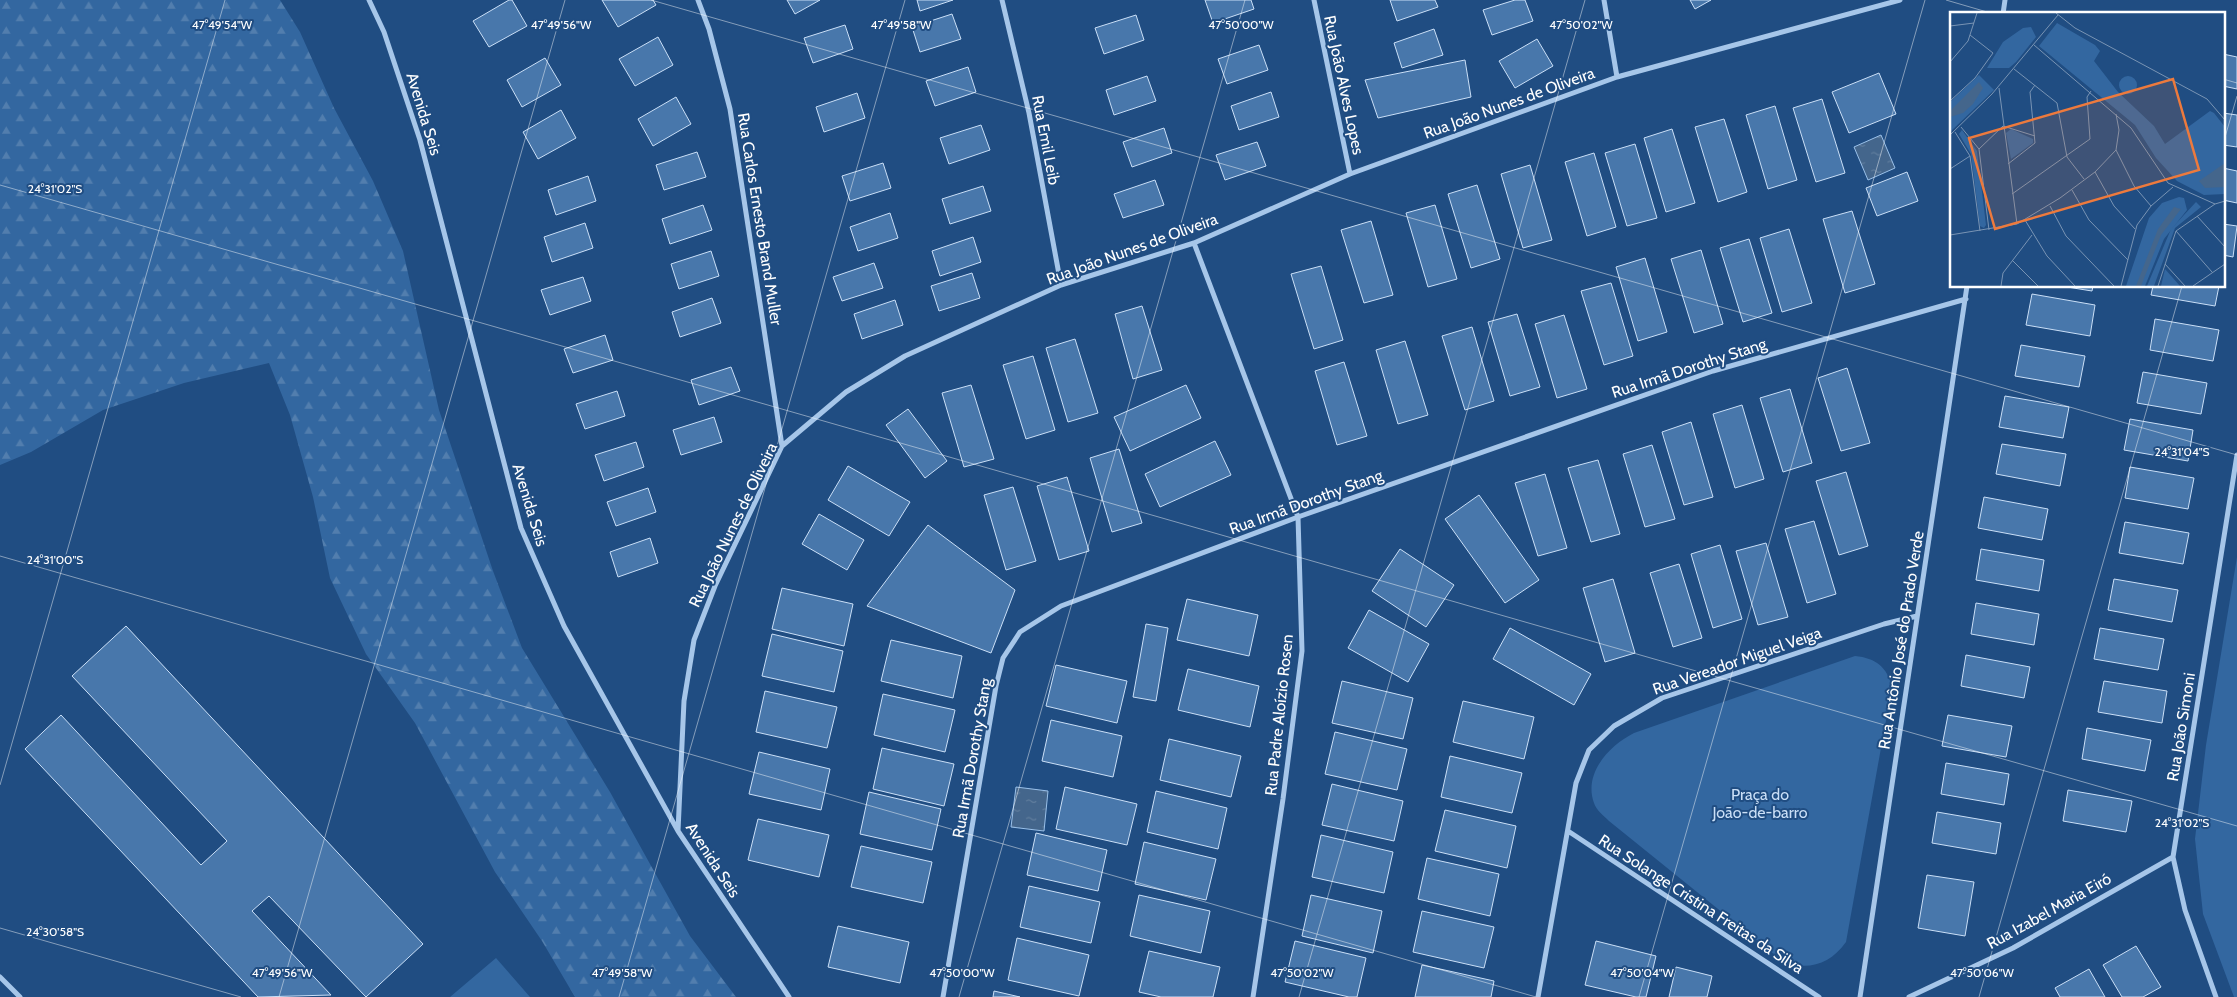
<svg xmlns="http://www.w3.org/2000/svg" width="2237" height="997" font-family="Cabin,sans-serif">
	<style>
		.green { fill: #3367a0 }
		.forest { fill: url(#forest-firs) }
		.water { fill: url(#water-ripples); stroke: #9ac1ea }
		.building { fill: #4877ab; stroke: #cadff7 }
		.lines { fill: none; stroke-linecap: round; stroke-linejoin: round }
		.street { stroke: #a6c6e9; stroke-width: 5 }
		.ticks { fill: none; stroke: #fff; stroke-width: 1; stroke-opacity: 0.45 }
		.labels { text-anchor: middle; dominant-baseline: central; stroke-width: 4; stroke-linejoin: round; paint-order: stroke }
		.street-label { font-size: 16px; fill: #fff; stroke: #204d82 }
		.park-label { font-size: 16px; fill: #cadff7; stroke: #204d82 }
		.inset-road { fill: none; stroke: #7994b4; stroke-width: 1 }
		.view { fill: #ed7a3d; fill-opacity: 0.15; stroke: #ed7a3d; stroke-width: 2.5 }
		.inset-edge { fill: none; stroke: #fff; stroke-width: 2.5 }
		.ticks-label { font-size: 12px; text-anchor: middle; fill: #fff; stroke: #204d82; stroke-width: 4; stroke-linejoin: round; paint-order: stroke }
	</style>
	<defs>
		<pattern id="forest-firs" width="22" height="20" patternUnits="userSpaceOnUse" patternTransform="scale(1.25)"><rect width="22" height="20" fill="#3367a0"/><path d="M5 1l3.5 6h-7zM16 11l3.5 6h-7z" fill="#527eae"/></pattern>
		<pattern id="water-ripples" width="26" height="14" patternUnits="userSpaceOnUse" patternTransform="scale(1.25)"><rect width="26" height="14" fill="#44668c"/><path d="M2 4q2-2 4 0t4 0M15 11q2-2 4 0t4 0" fill="none" stroke="#607d9d"/></pattern>
	</defs>
	<rect width="100%" height="100%" fill="#204d82"/>
	<path class="green" d="M2237 557V997H2234L2203 914 2195 839 2206 745Z
		M1855 656C1876 658 1887 667 1892 687L1846 942C1830 964 1811 970 1785 963L1609 821C1604 816 1596 810 1594 803 1583 773 1610 745 1634 733Z
		M496 958 530 997H450Z"/>
	<path class="forest" d="M0 0H280L300 32 334 108 373 181 403 251 439 410 493 571 522 648 610 792 690 936 736 997H575L542 941 495 872 415 723 366 654 330 578 313 497 290 415 269 363 184 383 103 410 31 452 0 465Z"/>
	<path class="water" d="M1881 135 1895 168 1868 180 1854 147Z
		M1016 787 1048 791 1044 831 1011 827Z"/>
	<path class="building" d="M509 0H512L527 26 489 47 473 21Z
		M602 0H653L656 5 618 27Z
		M787 0H820L795 14Z
		M917 0H953L920 11Z
		M1205 0H1251L1254 9 1213 23Z
		M1390 0H1435L1438 7 1397 21Z
		M1515 0H1525L1533 21 1492 35 1483 10Z
		M1690 0H1711L1695 9Z
		M952 14 961 39 920 52 912 27Z
		M1136 15 1144 40 1104 54 1095 28Z
		M845 25 853 49 813 63 804 38Z
		M1434 29 1443 55 1402 68 1394 43Z
		M658 37 673 65 635 86 619 59Z
		M1537 39 1553 66 1515 88 1499 61Z
		M1259 45 1268 70 1227 84 1218 59Z
		M2223 54 2237 57V89L2223 86Z
		M545 58 561 85 522 107 507 80Z
		M1465 60 1471 97 1378 118 1365 80Z
		M968 67 976 92 935 106 926 81Z
		M1879 73 1896 114 1849 133 1832 92Z
		M1147 76 1156 101 1114 115 1106 90Z
		M1271 92 1279 117 1239 130 1231 106Z
		M857 93 865 118 824 132 816 107Z
		M676 97 691 124 653 146 638 119Z
		M1822 99 1845 173 1816 182 1793 108Z
		M1775 106 1797 180 1768 189 1746 115Z
		M561 110 576 138 538 159 523 132Z
		M2223 113 2237 115V147L2223 145Z
		M1724 119 1747 192 1718 202 1695 127Z
		M981 125 990 150 949 164 940 138Z
		M1164 128 1172 153 1132 167 1123 142Z
		M1672 129 1695 203 1666 212 1644 138Z
		M1257 142 1266 166 1225 180 1216 155Z
		M1635 144 1657 218 1627 226 1605 153Z
		M697 152 706 177 664 190 656 165Z
		M1594 153 1616 227 1587 236 1565 162Z
		M883 163 891 188 850 201 842 176Z
		M1530 165 1552 240 1523 248 1501 174Z
		M2223 168 2237 171V203L2223 200Z
		M1907 172 1918 201 1877 216 1866 188Z
		M588 176 596 201 556 215 548 190Z
		M1155 180 1164 205 1123 218 1114 194Z
		M1477 185 1500 259 1471 268 1448 194Z
		M983 186 991 211 950 224 942 199Z
		M703 205 712 230 670 244 662 219Z
		M1435 205 1457 279 1428 287 1406 213Z
		M1852 211 1875 284 1845 293 1823 219Z
		M890 213 898 238 858 251 850 227Z
		M1371 221 1393 295 1364 303 1341 230Z
		M585 223 593 248 552 262 544 237Z
		M2223 224 2237 226 2233 257 2223 255Z
		M1789 229 1812 303 1782 312 1760 238Z
		M973 237 981 262 940 276 932 251Z
		M1749 239 1772 313 1743 322 1720 248Z
		M1701 250 1723 324 1694 333 1671 259Z
		M711 251 719 276 679 289 671 264Z
		M1645 258 1667 332 1638 341 1616 267Z
		M874 263 883 288 842 301 833 277Z
		M1321 266 1343 340 1314 349 1291 274Z
		M972 273 980 298 939 311 931 286Z
		M583 277 591 301 550 315 541 290Z
		M1611 283 1633 356 1604 365 1581 291Z
		M2061 286H2093L2092 291Z
		M2153 286H2219L2215 306 2151 295Z
		M2032 294 2095 305 2090 336 2026 325Z
		M712 298 721 323 680 337 672 312Z
		M895 300 903 325 862 339 854 314Z
		M1142 306 1162 370 1133 379 1115 314Z
		M1517 314 1540 387 1510 396 1488 322Z
		M1564 315 1587 389 1557 398 1535 324Z
		M2155 319 2219 330 2213 361 2150 350Z
		M1472 327 1494 401 1465 410 1442 336Z
		M605 335 613 360 573 373 564 349Z
		M1075 339 1098 413 1068 422 1046 348Z
		M1405 341 1428 415 1398 424 1376 350Z
		M2021 345 2085 356 2079 387 2015 376Z
		M1033 356 1055 430 1026 439 1003 365Z
		M1344 362 1367 436 1337 445 1315 371Z
		M731 367 740 391 699 405 691 380Z
		M1847 368 1870 443 1841 451 1818 378Z
		M2143 372 2207 383 2201 414 2137 403Z
		M971 385 994 459 964 467 942 393Z
		M1186 385 1201 418 1130 451 1114 417Z
		M1790 389 1812 463 1783 472 1760 398Z
		M617 391 625 416 585 429 576 404Z
		M2005 396 2069 407 2063 438 1999 427Z
		M1742 405 1764 479 1735 488 1713 414Z
		M908 409 947 461 925 478 886 425Z
		M714 417 722 442 681 455 673 430Z
		M2130 419 2193 430 2188 461 2124 450Z
		M1691 422 1713 497 1684 505 1662 432Z
		M1215 441 1231 475 1160 507 1145 474Z
		M636 442 644 467 604 481 595 455Z
		M2002 444 2066 454 2060 486 1996 474Z
		M1652 445 1675 519 1645 527 1623 454Z
		M1119 449 1142 523 1112 532 1090 458Z
		M1598 460 1620 534 1591 542 1568 468Z
		M848 466 910 502 889 536 828 500Z
		M2130 467 2194 478 2188 509 2125 498Z
		M1846 472 1868 546 1839 555 1816 481Z
		M1545 474 1567 548 1538 556 1515 483Z
		M1067 477 1089 551 1059 560 1037 486Z
		M1013 487 1036 561 1006 570 984 495Z
		M648 488 656 512 616 526 607 502Z
		M1479 495 1539 580 1505 603 1445 519Z
		M1984 497 2048 509 2042 540 1978 528Z
		M819 514 864 540 847 570 802 544Z
		M1814 521 1836 594 1807 603 1785 529Z
		M2125 522 2189 533 2183 564 2119 553Z
		M928 525 1015 590 991 653 867 606Z
		M650 538 658 563 618 577 610 552Z
		M1766 543 1788 617 1758 625 1736 551Z
		M1720 545 1742 619 1713 628 1691 554Z
		M1400 549 1454 585 1426 627 1372 591Z
		M1981 549 2044 560 2039 591 1976 580Z
		M1679 564 1702 638 1673 647 1650 573Z
		M1613 579 1635 653 1605 662 1583 588Z
		M2114 579 2178 590 2172 622 2108 610Z
		M782 588 853 604 844 646 772 629Z
		M1187 599 1258 615 1249 656 1177 640Z
		M1976 603 2039 614 2034 645 1971 634Z
		M1369 610 1429 644 1408 682 1348 648Z
		M1146 624 1168 628 1156 701 1133 697Z
		M126 626 423 944 366 997 269 896 252 911 331 995 258 997 25 749 61 715 201 865 227 841 72 676Z
		M1510 628 1591 674 1574 705 1493 659Z
		M2100 628 2164 639 2158 670 2094 659Z
		M772 634 843 651 834 692 762 676Z
		M891 640 962 656 953 698 881 681Z
		M1966 655 2030 667 2024 698 1961 686Z
		M1056 665 1127 681 1117 723 1046 706Z
		M1188 669 1259 686 1250 727 1178 710Z
		M1342 681 1413 698 1403 739 1332 723Z
		M2104 681 2167 691 2162 723 2098 712Z
		M765 691 837 707 827 748 756 732Z
		M883 694 955 710 945 752 874 735Z
		M1463 701 1534 717 1524 759 1453 742Z
		M1948 715 2012 726 2006 757 1942 746Z
		M1051 720 1122 736 1113 777 1042 761Z
		M2087 728 2151 740 2145 771 2082 759Z
		M1335 732 1407 749 1397 790 1325 774Z
		M1169 739 1241 756 1231 797 1160 780Z
		M882 748 954 764 944 806 873 789Z
		M759 752 830 769 821 810 749 794Z
		M1450 756 1522 773 1512 813 1441 797Z
		M1946 763 2009 774 2004 805 1941 794Z
		M1332 784 1403 801 1394 841 1322 825Z
		M1065 787 1137 804 1127 845 1056 829Z
		M2068 790 2132 801 2126 832 2063 821Z
		M1156 791 1227 808 1218 849 1147 832Z
		M869 792 941 809 932 850 860 834Z
		M1445 810 1516 826 1507 868 1435 851Z
		M1937 812 2001 823 1996 854 1932 843Z
		M758 819 829 835 819 877 748 860Z
		M1036 833 1107 850 1098 891 1027 875Z
		M1321 835 1393 852 1384 893 1312 877Z
		M1144 842 1216 859 1206 900 1135 884Z
		M861 846 932 862 923 903 851 887Z
		M1427 858 1499 874 1490 916 1418 899Z
		M1927 875 1974 882 1965 936 1918 928Z
		M1029 886 1100 902 1091 943 1020 927Z
		M1139 895 1210 911 1201 953 1130 936Z
		M1311 895 1382 911 1373 953 1302 936Z
		M1422 911 1494 927 1484 968 1413 952Z
		M838 926 909 942 900 983 828 967Z
		M1017 938 1089 955 1079 996 1008 980Z
		M1295 941 1366 958 1357 997H1349L1285 982Z
		M1596 941 1656 956 1646 997H1636L1585 985Z
		M2136 946 2161 987 2143 997H2122L2103 965Z
		M1149 951 1220 967 1213 997H1161L1139 992Z
		M1422 965 1494 981 1491 997H1415Z
		M1676 967 1712 976 1707 997H1669Z
		M2089 969 2105 997H2060L2055 988Z
		M994 991 1020 997H993Z"/>
	<g class="lines">
		<path class="street" d="M369 0 384 32 420 140 521 528 564 626 678 831 789 997
			M698 0 709 29 730 109 782 446
			M1002 0 1029 113 1061 285
			M1314 0 1350 174
			M1604 0 1617 77
			M2003 14 2005 0
			M1194 243 1298 517 1302 651 1283 799 1253 997
			M678 831 684 701 694 640 715 586 782 446 846 392 905 356 1061 285 1194 243 1350 174 1617 77 1900 0
			M1568 831 1819 997
			M0 977 20 997
			M943 997 996 686 1003 658 1020 632 1061 606 1298 517 1713 371 1966 299
			M1538 997 1576 783 1589 750 1614 726 1662 698 1884 624 1917 616
			M1860 997 1967 286
			M1909 997 2013 948 2173 857
			M2216 997 2185 910 2173 857 2237 455"/>
	</g>
	<path class="ticks" d="M651 0 2237 455M1946 0 1994 14M2223 79 2237 83M2223 144 2237 96M0 185 2237 826M0 556 1536 997M0 785 225 0M0 928 241 997M279 997 565 0M619 997 905 0M959 997 1245 0M1299 997 1585 0M1639 997 1925 0M1979 997 2182 286"/>
	<g class="labels">
		<g class="street-label">
			<text transform="translate(1344 85) rotate(78)">Rua João Alves Lopes</text>
			<text transform="translate(1509 103) rotate(-20)">Rua João Nunes de Oliveira</text>
			<text transform="translate(424 114) rotate(73)">Avenida Seis</text>
			<text transform="translate(1046 140) rotate(79)">Rua Emil Leib</text>
			<text transform="translate(760 219) rotate(81)">Rua Carlos Ernesto Brand Muller</text>
			<text transform="translate(1132 249) rotate(-20)">Rua João Nunes de Oliveira</text>
			<text transform="translate(1689 368) rotate(-18)">Rua Irmã Dorothy Stang</text>
			<text transform="translate(1306 502) rotate(-20)">Rua Irmã Dorothy Stang</text>
			<text transform="translate(530 505) rotate(73)">Avenida Seis</text>
			<text transform="translate(733 525) rotate(-64)">Rua João Nunes de Oliveira</text>
			<text transform="translate(1901 640) rotate(-81)">Rua Antônio José do Prado Verde</text>
			<text transform="translate(1737 661) rotate(-19)">Rua Vereador Miguel Veiga</text>
			<text transform="translate(1279 715) rotate(-84)">Rua Padre Aloízio Rosen</text>
			<text transform="translate(2181 727) rotate(-81)">Rua João Simoni</text>
			<text transform="translate(972 758) rotate(-80)">Rua Irmã Dorothy Stang</text>
			<text transform="translate(713 860) rotate(57)">Avenida Seis</text>
			<text transform="translate(1701 904) rotate(33)">Rua Solange Cristina Freitas da Silva</text>
			<text transform="translate(2049 911) rotate(-29)">Rua Izabel Maria Eiró</text>
		</g>
		<g class="park-label">
			<text x="1760" y="794">Praça do<tspan x="1760" dy="18">João-de-barro</tspan></text>
		</g>
	</g>
	<g transform="translate(1950 12)">
		<rect width="275" height="275" fill="#204d82"/>
		<path d="M29 63 44 78 0 120V90ZM169 73a9 9 0 1 1 18 0a9 9 0 1 1-18 0ZM61 117 83 127V131L61 147 56 121ZM12 118 27 139 36 213 34 216 30 214 21 142 9 122ZM246 190 251 195 225 216 204 274H197L221 217ZM215 257 230 274H211Z" fill="#3367a0"/>
		<path d="M107 11 145 33 150 39 144 49 168 80 204 114 215 132 260 99 264 101 275 115V182L254 183 227 169 206 146 185 113 89 34ZM81 15 86 25 66 50 59 56H37L53 30 73 16ZM229 185 234 186 237 198 214 227 195 274H176L199 206 212 191Z" fill="#3367a0"/>
		<path d="M29 70 33 76 23 92 13 101 0 105V99ZM275 151V175L255 176 249 169ZM224 195 231 197 211 223 191 274H186L208 217Z" fill="#44668c"/>
		<path class="inset-road" d="M106 1 125 16 257 87 275 108M0 14 24 11M84 33 181 116 218 171 265 192M0 50 18 29 27 1M64 57 107 91 117 145 134 167M49 76 67 212M0 89 25 66 43 41 20 23M11 115 29 137 39 218M5 120 20 144 30 219M0 123 42 82 108 3M29 137 53 114 85 124M166 138 184 174 201 194M58 152 85 131 80 80 85 73M0 157 20 144M145 160 164 194 185 217M122 178 139 208 178 248M62 182 140 127 137 85 141 79M100 194 116 224 164 274M247 204 275 235M75 208 97 244 125 274M226 219 262 260M0 223 67 212 110 186 145 160 166 138 169 118 166 102M62 248 88 274M215 252 235 274M51 274 53 261 82 223M171 274 187 213 201 194 223 175M208 274 226 219 265 192 275 189M243 274 275 252"/>
		<path class="view" d="M223 67 249 158 45 217 19 126Z"/>
		<rect width="275" height="275" class="inset-edge"/>
	</g>
	<g class="ticks-label">
		<text x="222" y="29">47°49'54"W</text>
		<text x="561" y="29">47°49'56"W</text>
		<text x="901" y="29">47°49'58"W</text>
		<text x="1241" y="29">47°50'00"W</text>
		<text x="1581" y="29">47°50'02"W</text>
		<text x="55" y="193">24°31'02"S</text>
		<text x="2182" y="456">24°31'04"S</text>
		<text x="55" y="564">24°31'00"S</text>
		<text x="2182" y="827">24°31'02"S</text>
		<text x="55" y="936">24°30'58"S</text>
		<text x="282" y="977">47°49'56"W</text>
		<text x="622" y="977">47°49'58"W</text>
		<text x="962" y="977">47°50'00"W</text>
		<text x="1302" y="977">47°50'02"W</text>
		<text x="1642" y="977">47°50'04"W</text>
		<text x="1982" y="977">47°50'06"W</text>
	</g>
</svg>
